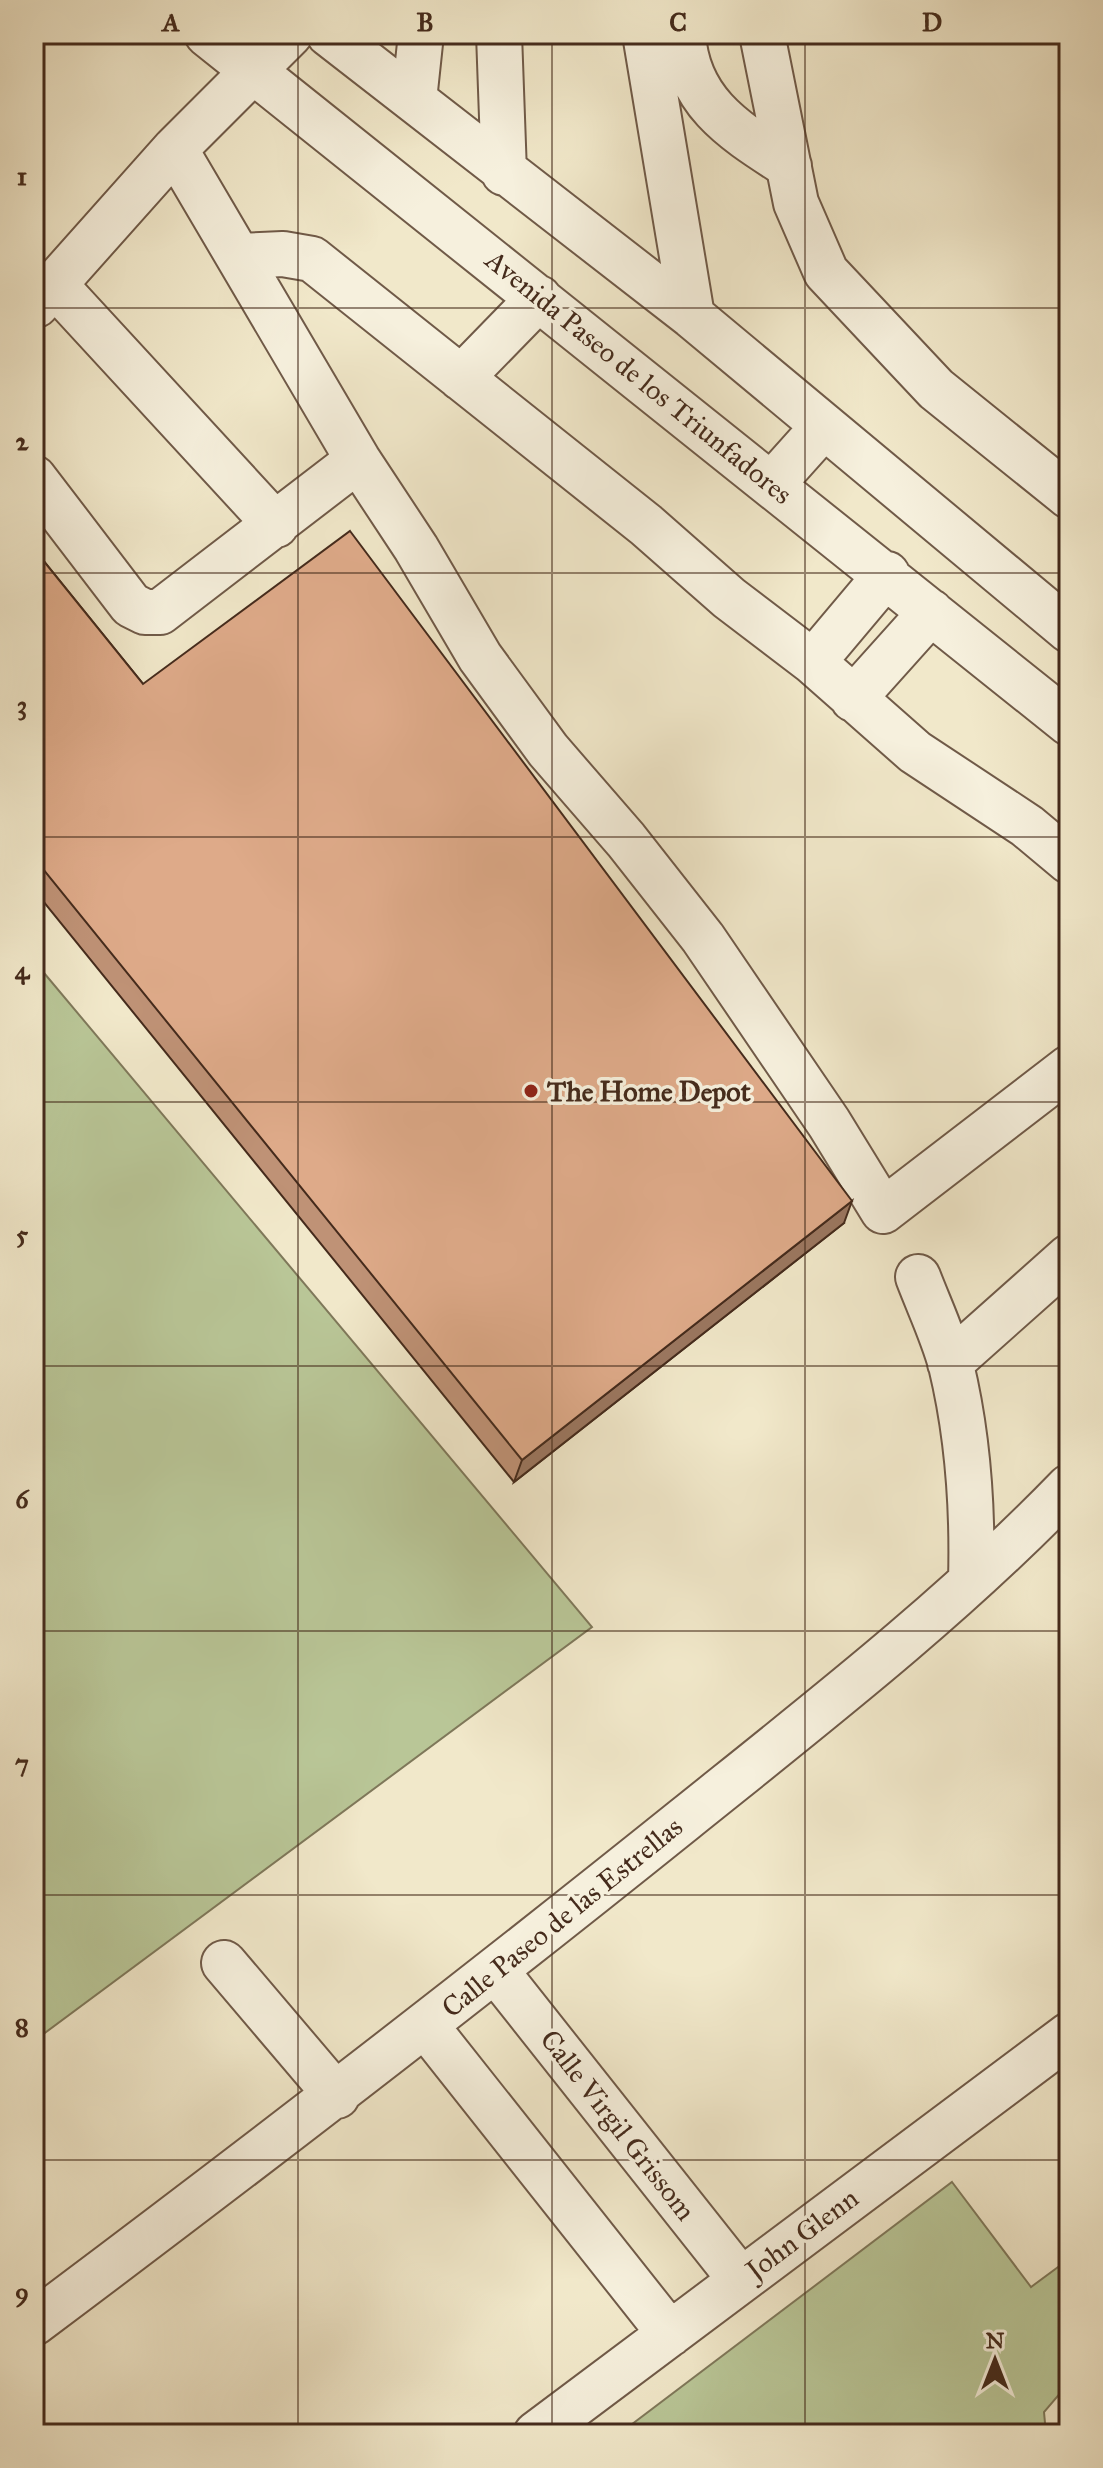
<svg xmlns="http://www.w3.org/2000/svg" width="1103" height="2468" font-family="'IM FELL Great Primer',serif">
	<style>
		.green { fill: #b9c697; stroke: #7f785a; stroke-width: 2 }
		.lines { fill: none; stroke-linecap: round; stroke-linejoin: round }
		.minor-casing { stroke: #705a48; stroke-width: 48 }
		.minor { stroke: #f6f0dd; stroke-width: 44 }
		.wall { fill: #bf9276; stroke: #452b1c; stroke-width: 2 }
		.shaded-wall { fill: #9b7760; stroke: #452b1c; stroke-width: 2 }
		.building { fill: #deaa89; stroke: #452b1c; stroke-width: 2 }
		.grid { fill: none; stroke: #452b1c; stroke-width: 2; stroke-opacity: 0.55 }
		.poi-dot { fill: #8f2418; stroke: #f6f0dd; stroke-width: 3 }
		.labels { text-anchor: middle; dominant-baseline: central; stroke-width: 7; stroke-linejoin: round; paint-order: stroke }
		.street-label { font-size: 28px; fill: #452b1c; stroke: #f6f0dd }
		.poi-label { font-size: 28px; font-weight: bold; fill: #452b1c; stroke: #f6f0dd; text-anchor: start }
		.neatline { fill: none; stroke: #452b1c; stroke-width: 3 }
		.grid-label { font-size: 26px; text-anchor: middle; font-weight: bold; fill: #452b1c }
	</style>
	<rect width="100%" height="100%" fill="#f1e8ca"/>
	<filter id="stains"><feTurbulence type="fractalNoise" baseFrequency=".0025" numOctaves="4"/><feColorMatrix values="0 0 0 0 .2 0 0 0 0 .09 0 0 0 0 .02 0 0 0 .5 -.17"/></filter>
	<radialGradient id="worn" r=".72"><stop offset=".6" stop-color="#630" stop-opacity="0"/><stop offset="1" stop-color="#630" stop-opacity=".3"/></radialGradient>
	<path class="green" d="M34 961 592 1627 34 2041Z
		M952 2182 1031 2287 1069 2259V2383L1044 2412 1046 2434H619Z"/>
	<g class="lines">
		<g class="minor-casing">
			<path id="minor" d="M207 34 1069 723
				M290 34 175 149 358 460 416 548 480 657 548 750 626 840 703 938 829 1123 883 1211 1069 1068
				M329 34 692 316 1069 630
				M499 34 504 173
				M645 34 692 316
				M683 34C687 103 735 131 789 166
				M762 34 796 203 826 272 936 389 1069 496
				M414 100 421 34
				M241 256 283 254 312 259 646 525 729 598 813 662 915 752 1027 826 1069 861
				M54 284 276 525
				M36 305 175 149
				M461 378 539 298
				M34 478 131 605 145 612H160L358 460
				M772 484 824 426
				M813 662 887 574
				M853 699 931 612
				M918 1277C929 1306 943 1335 951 1365 968 1435 973 1509 971 1581
				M950 1363 1069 1257
				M224 1963 337 2096
				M496 1971 740 2279
				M426 2026 670 2334
				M34 2323C254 2158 471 1991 685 1819 817 1713 951 1609 1069 1487
				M536 2434 1069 2035"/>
		</g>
		<use href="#minor" class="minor"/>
	</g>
	<path class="wall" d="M34 549 143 684 844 1223 514 1482 34 890Z"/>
	<path class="shaded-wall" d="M852 1201 844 1223 514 1482 522 1460Z"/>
	<path class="building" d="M350 531 852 1201 522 1460 34 858V549L143 684Z"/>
	<path class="grid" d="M298 34V2434M552 34V2434M805 34V2434M34 308H1069M34 573H1069M34 837H1069M34 1102H1069M34 1366H1069M34 1631H1069M34 1895H1069M34 2160H1069"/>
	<circle class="poi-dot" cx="531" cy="1091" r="8"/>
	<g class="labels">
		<g class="street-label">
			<text transform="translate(639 377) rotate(39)">Avenida Paseo de los Triunfadores</text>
			<text transform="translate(562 1917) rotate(-39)">Calle Paseo de las Estrellas</text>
			<text transform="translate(618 2125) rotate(52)">Calle Virgil Grissom</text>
			<text transform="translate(802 2234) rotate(-37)">John Glenn</text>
		</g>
		<g class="poi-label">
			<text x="547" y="1091">The Home Depot</text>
		</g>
	</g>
	<rect width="1103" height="2468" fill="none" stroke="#f1e8ca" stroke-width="88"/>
	<g transform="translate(995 2360)" stroke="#f6f0dd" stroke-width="6" paint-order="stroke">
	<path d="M0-6L14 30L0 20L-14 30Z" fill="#452b1c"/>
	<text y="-12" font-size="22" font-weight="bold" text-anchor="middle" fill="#452b1c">N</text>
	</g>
	<rect x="44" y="44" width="1015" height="2380" class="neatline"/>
	<g class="grid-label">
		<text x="171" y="31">A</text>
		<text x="425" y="31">B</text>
		<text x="678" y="31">C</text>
		<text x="932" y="31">D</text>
		<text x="22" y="185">1</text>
		<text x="22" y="450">2</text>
		<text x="22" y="714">3</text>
		<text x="22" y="979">4</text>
		<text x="22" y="1243">5</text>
		<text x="22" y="1508">6</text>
		<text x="22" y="1772">7</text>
		<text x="22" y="2036">8</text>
		<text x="22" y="2301">9</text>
	</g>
	<rect width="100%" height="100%" filter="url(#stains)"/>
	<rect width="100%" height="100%" fill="url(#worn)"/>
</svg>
